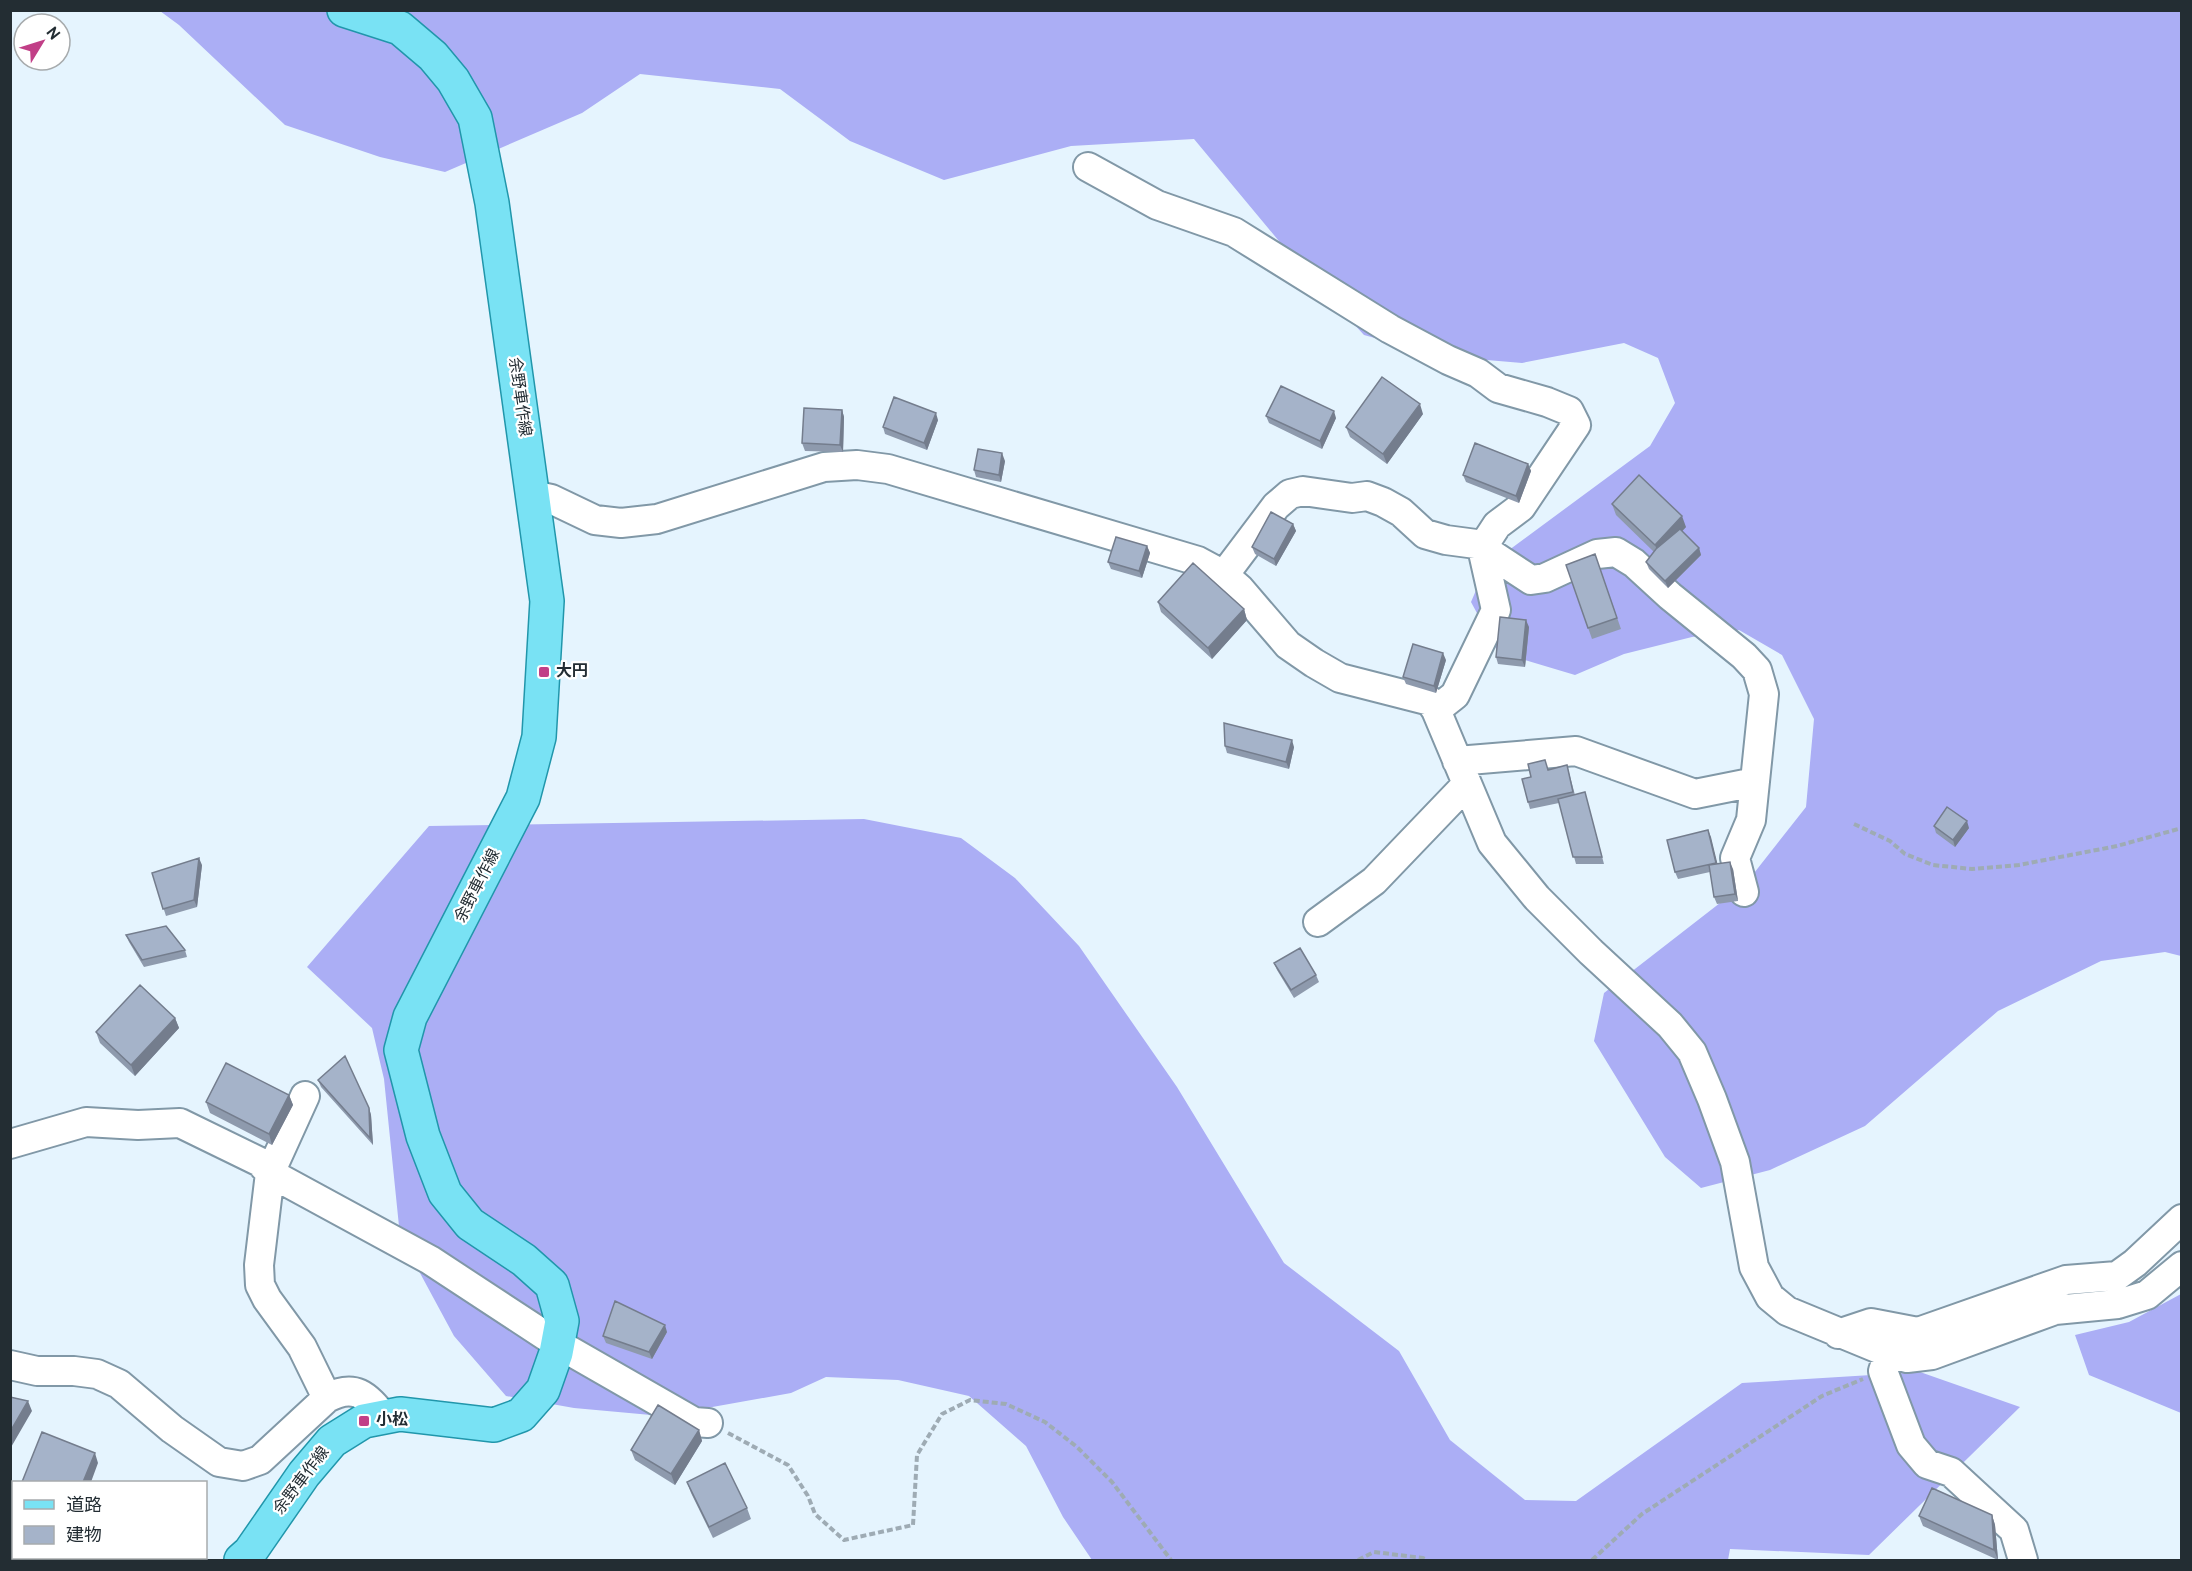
<svg xmlns="http://www.w3.org/2000/svg" width="2192" height="1571" font-family="Overpass,'Noto Sans JP',sans-serif">
	<style>
		.forest { fill: #abaef5 }
		.lines { fill: none; stroke-linecap: round; stroke-linejoin: round }
		.minor-casing { stroke: #8198a7; stroke-width: 32 }
		.major-casing { stroke: #2196ab; stroke-width: 36 }
		.path { stroke: #9eabb4; stroke-width: 4; stroke-dasharray: 6 3; stroke-linecap: butt }
		.minor { stroke: #fff; stroke-width: 28 }
		.major { stroke: #79e2f4; stroke-width: 33 }
		.wall { fill: #8e9aad }
		.shaded-wall { fill: #747d8d }
		.building { fill: #a5b3c9; stroke: #747d8d; stroke-width: 1.5 }
		.poi-dot { fill: #c13f87; stroke: #fff; stroke-width: 2 }
		.labels { text-anchor: middle; dominant-baseline: central; stroke-width: 4.5; stroke-linejoin: round; paint-order: stroke }
		.street-label { font-size: 16px; fill: #232d33; stroke: #fff }
		.poi-label { font-size: 16px; font-weight: bold; fill: #232d33; stroke: #fff; text-anchor: start }
	</style>
	<rect width="100%" height="100%" fill="#e5f4fe"/>
	<path class="forest" d="M160 11H2181V956L2165 952 2101 961 1998 1011 1865 1126 1770 1170 1701 1188 1665 1157 1594 1041 1604 993 1747 882 1806 807 1814 719 1782 655 1739 630 1692 637 1624 654 1575 675 1498 652 1471 602 1486 567 1650 446 1675 403 1658 358 1624 343 1522 363 1440 356 1364 335 1293 258 1194 139 1071 146 944 180 850 141 780 89 640 74 582 113 445 172 380 157 285 125 179 25Z
		M864 819 961 838 1015 878 1079 946 1177 1087 1284 1263 1399 1351 1450 1440 1525 1500 1576 1501 1742 1383 1920 1372 2020 1407 1869 1555 1730 1549 1728 1560H1092L1063 1517 1026 1446 969 1396 898 1380 826 1377 791 1393 662 1416 574 1408 506 1396 454 1336 400 1236 384 1079 372 1028 307 967 429 826Z
		M2181 1294V1413L2089 1375 2075 1335 2129 1322Z"/>
	<g class="lines">
		<g class="minor-casing">
			<path id="minor" d="M1088 167 1157 205 1234 232 1390 329 1448 360 1478 373 1498 388 1547 402 1569 411 1576 425 1521 507 1497 525 1482 548 1496 610 1455 695 1436 710
				M532 495 551 499 595 520 621 523 657 519 824 467 857 465 888 469 1198 561 1224 575 1239 588 1288 645 1314 663 1340 678 1430 701 1436 710 1492 843 1537 898 1591 952 1670 1025 1692 1052 1712 1099 1735 1162 1754 1267 1770 1297 1787 1311 1889 1353 1907 1358 1932 1355 2055 1310 2118 1304 2147 1295 2182 1266
				M1224 575 1276 506 1290 494 1303 491 1352 498 1367 496 1383 502 1401 512 1425 534 1446 540 1476 544 1531 580 1545 578 1597 554 1616 552 1634 563 1670 596 1744 656 1757 670 1764 694 1751 820 1735 858 1744 892
				M1457 761 1576 751 1695 794 1755 782
				M1318 922 1374 881 1467 784
				M305 1096 270 1173 259 1265 260 1285 267 1299 302 1347 327 1398
				M10 1144 86 1122 138 1125 180 1123 260 1162 270 1173 430 1260 558 1344 694 1422 708 1423
				M1838 1334 1871 1323 1918 1332 2066 1280 2117 1276 2135 1263 2182 1219
				M1889 1353 1883 1371 1911 1445 1927 1464 1951 1472 2014 1530 2023 1560
				M10 1365 37 1371H74L97 1374 119 1384 172 1429 219 1462 243 1466 260 1460 327 1398C355 1383 366 1395 384 1417"/>
		</g>
		<g class="major-casing">
			<path id="major" d="M241 1560 250 1552 304 1474 332 1441 364 1421 400 1414 494 1425 521 1415 543 1390 556 1353 562 1321 552 1285 524 1260 470 1224 445 1193 423 1136 401 1050 410 1017 523 798 539 737 547 601 492 203 475 118 453 80 433 56 400 28 344 10"/>
		</g>
		<path class="path" d="M1854 824 1890 841 1905 854 1933 865 1972 869 2019 865 2117 846 2182 828
			M728 1433 788 1465 808 1496 815 1514 844 1540 913 1525 917 1455 942 1414 970 1400 1006 1404 1045 1422 1077 1447 1112 1482 1171 1560
			M1358 1560 1374 1552 1423 1558 1427 1560
			M1592 1560 1642 1514 1822 1396 1863 1379"/>
		<use href="#minor" class="minor"/>
		<use href="#major" class="major"/>
	</g>
	<path class="wall" d="M842 410 844 417 843 452 805 451 802 443Z
		M1423 414 1387 464 1350 437 1346 427Z
		M1266 416 1336 418 1322 449 1269 423Z
		M938 420 927 450 885 434 883 427Z
		M1005 461 1001 482 976 477 974 470Z
		M1528 464 1531 471 1519 503 1466 482 1463 475Z
		M1612 504 1686 527 1682 531 1699 548 1701 555 1668 588 1649 569 1646 562 1654 552 1616 515Z
		M1293 524 1296 531 1276 566 1255 554 1252 547Z
		M1147 546 1150 553 1142 578 1111 569 1108 562Z
		M1595 554 1621 629 1592 639 1566 565Z
		M1158 602 1244 609 1247 620 1212 659 1161 612Z
		M1529 627 1525 667 1498 664 1496 657Z
		M1446 660 1436 693 1406 684 1403 677Z
		M1225 746 1294 747 1289 769 1227 753Z
		M1567 765 1575 795 1585 792 1604 864H1576L1559 803 1530 809 1528 802 1531 777 1549 770Z
		M1934 826 1969 828 1955 847 1936 833Z
		M1708 830 1717 864 1733 869 1738 901 1717 904 1714 897 1710 872 1678 879 1675 872Z
		M202 865 197 907 166 916 152 873Z
		M126 935 185 950 187 957 144 967 129 942Z
		M1274 963 1316 975 1319 982 1294 998 1277 970Z
		M175 1018 179 1028 135 1076 100 1043 96 1032Z
		M318 1080 369 1108 371 1115 373 1145 321 1087Z
		M289 1095 293 1105 272 1145 210 1113 206 1102Z
		M667 1332 652 1359 606 1343 603 1336Z
		M699 1430 702 1441 675 1485 635 1460 631 1450Z
		M687 1482 747 1508 751 1519 713 1538 691 1493Z
		M1992 1515 1995 1525 1998 1560 1923 1526 1919 1516Z"/>
	<path class="shaded-wall" d="M1420 404 1423 414 1387 464 1383 454Z
		M842 410 844 417 843 452 840 445Z
		M1334 411 1336 418 1322 449 1320 441Z
		M936 413 938 420 927 450 924 443Z
		M1002 453 1005 461 1001 482 999 475Z
		M1528 464 1531 471 1519 503 1516 496Z
		M1682 516 1686 527 1659 556 1655 545Z
		M1293 524 1296 531 1276 566 1274 559Z
		M1147 546 1150 553 1142 578 1139 571Z
		M1699 548 1701 555 1668 588 1665 581Z
		M1244 609 1247 620 1212 659 1208 648Z
		M1526 620 1529 627 1525 667 1522 660Z
		M1443 653 1446 660 1436 693 1434 686Z
		M1292 740 1294 747 1289 769 1286 762Z
		M1967 821 1969 828 1955 847 1953 840Z
		M1708 830 1711 837 1719 870 1716 863Z
		M199 858 202 865 197 907 194 900Z
		M1730 862 1733 869 1738 901 1735 894Z
		M175 1018 179 1028 135 1076 131 1065Z
		M289 1095 293 1105 272 1145 269 1134Z
		M369 1108 371 1115 373 1145 370 1138Z
		M665 1325 667 1332 652 1359 649 1352Z
		M28 1401 32 1411 10 1449V1432Z
		M699 1430 702 1441 675 1485 671 1474Z
		M95 1453 98 1463 91 1482H83Z
		M1992 1515 1995 1525 1998 1560 1994 1550Z"/>
	<path class="building" d="M1382 377 1420 404 1383 454 1346 427Z
		M1281 386 1334 411 1320 441 1266 416Z
		M894 397 936 413 924 443 883 427Z
		M804 408 842 410 840 445 802 443Z
		M1475 443 1528 464 1516 496 1463 475Z
		M978 449 1002 453 999 475 974 470Z
		M1639 475 1682 516 1655 545 1612 504Z
		M1271 512 1293 524 1274 559 1252 547Z
		M1680 529 1699 548 1665 581 1646 562 1656 549Z
		M1116 537 1147 546 1139 571 1108 562Z
		M1595 554 1617 618 1588 628 1566 565Z
		M1193 563 1244 609 1208 648 1158 602Z
		M1500 617 1526 620 1522 660 1496 657Z
		M1413 644 1443 653 1434 686 1403 677Z
		M1224 723 1292 740 1286 762 1225 746Z
		M1545 760 1548 770 1567 765 1573 792 1528 802 1522 779 1531 777 1528 764Z
		M1585 792 1602 857H1573L1558 799Z
		M1947 807 1967 821 1953 840 1934 826Z
		M1708 830 1716 863 1675 872 1667 840Z
		M199 858 194 900 163 909 152 873Z
		M1730 862 1735 894 1714 897 1709 865Z
		M166 926 185 950 142 960 126 935Z
		M1300 948 1316 975 1291 990 1274 963Z
		M140 985 175 1018 131 1065 96 1032Z
		M345 1056 369 1108 370 1138 318 1080Z
		M226 1063 289 1095 269 1134 206 1102Z
		M615 1301 665 1325 649 1352 603 1336Z
		M10 1397 28 1401 10 1432Z
		M658 1405 699 1430 671 1474 631 1450Z
		M42 1432 95 1453 83 1482H22Z
		M725 1463 747 1508 709 1527 687 1482Z
		M1932 1488 1992 1515 1994 1550 1919 1516Z"/>
	<g class="poi-dot">
		<rect x="538" y="666" width="12" height="12" rx="3"/>
		<rect x="358" y="1415" width="12" height="12" rx="3"/>
	</g>
	<g class="labels">
		<g class="street-label">
			<text transform="translate(519 397) rotate(82)">余野車作線</text>
			<text transform="translate(478 886) rotate(-63)">余野車作線</text>
			<text transform="translate(302 1481) rotate(-53)">余野車作線</text>
		</g>
		<g class="poi-label">
			<text x="556" y="672">大円</text>
			<text x="376" y="1421">小松</text>
		</g>
	</g>
	<rect width="2192" height="1571" fill="none" stroke="#232d33" stroke-width="24"/>
	<rect x="12" y="1481" width="195" height="78" fill="#ffffff" stroke="#a7abad" stroke-width="1.5"/>
	<rect x="24" y="1500" width="30" height="9" fill="#79e2f4" stroke="#a7abad" stroke-width="1.5"/>
	<text x="66" y="1511" font-size="18" fill="#232d33">道路</text>
	<rect x="24" y="1526" width="30" height="18" fill="#a5b3c9" stroke="#a7abad" stroke-width="1.5"/>
	<text x="66" y="1541" font-size="18" fill="#232d33">建物</text>
	<g transform="translate(42 42) rotate(52)"><circle r="28" fill="#ffffff" stroke="#a7abad" stroke-width="1.5"/>
	<path d="M0-4.5L10 22L0 15L-10 22Z" fill="#c13f87"/>
	<text y="-9" font-size="16" font-weight="bold" text-anchor="middle" fill="#232d33">N</text>
	</g>
</svg>
